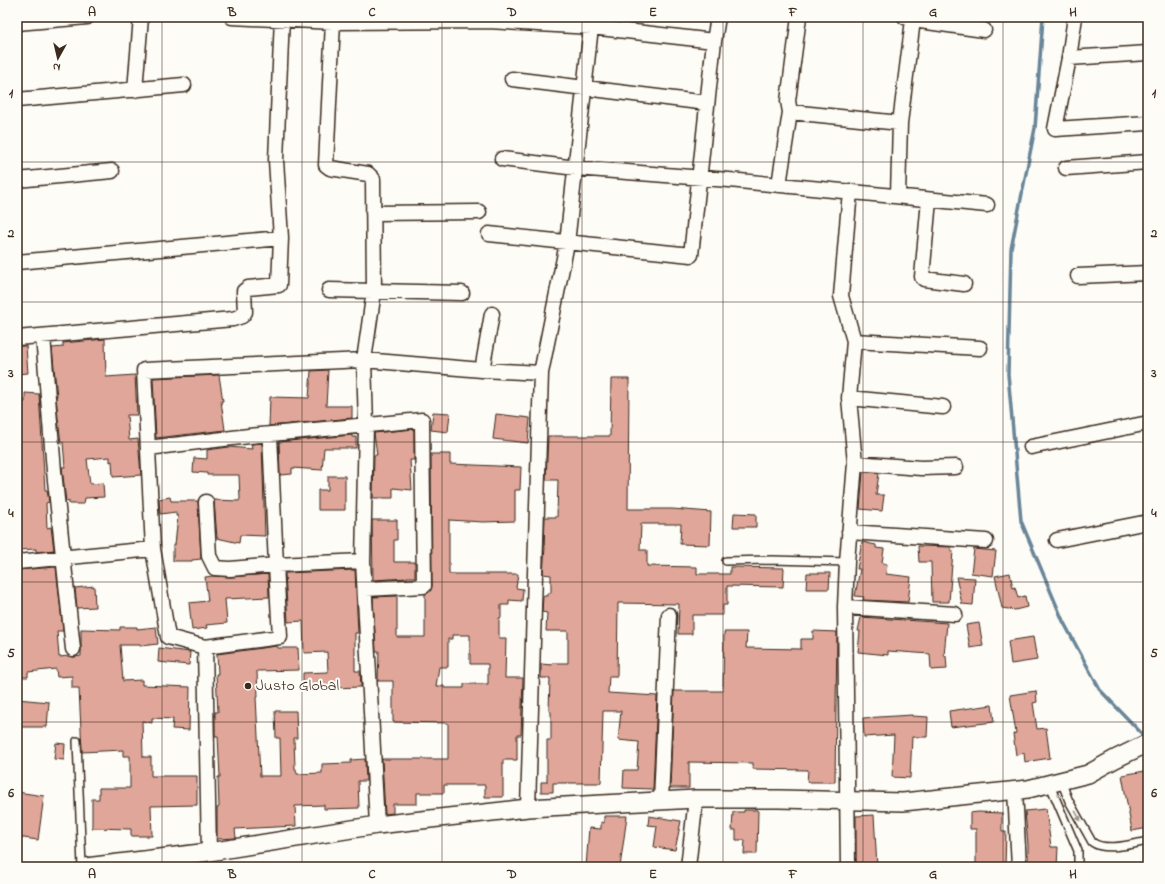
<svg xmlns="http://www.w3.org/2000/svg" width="1165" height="884" font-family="'Indie Flower',sans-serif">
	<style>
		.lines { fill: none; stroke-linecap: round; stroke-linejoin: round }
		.stream { stroke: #698597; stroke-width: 3.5 }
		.building { fill: #dfa699; stroke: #3b2a1e; fill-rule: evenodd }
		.service-casing { stroke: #3b2a1e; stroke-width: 10 }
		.minor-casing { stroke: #3b2a1e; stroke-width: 17 }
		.tertiary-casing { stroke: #3b2a1e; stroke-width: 20 }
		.service { stroke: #fdfcf7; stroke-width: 7 }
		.minor { stroke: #fdfcf7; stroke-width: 14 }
		.tertiary { stroke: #fdfcf7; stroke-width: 17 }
		.oneway { fill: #9c938a }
		.grid { fill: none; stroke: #3b2a1e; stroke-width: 1; stroke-opacity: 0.55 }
		.poi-dot { fill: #3b2a1e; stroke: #fdfcf7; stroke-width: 1.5 }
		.labels { text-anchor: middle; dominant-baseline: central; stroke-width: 4; stroke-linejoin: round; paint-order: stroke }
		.poi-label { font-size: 16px; fill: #3b2a1e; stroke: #fdfcf7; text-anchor: start }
		.neatline { fill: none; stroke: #3b2a1e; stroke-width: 1.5 }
		.grid-label { font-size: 13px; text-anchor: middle; font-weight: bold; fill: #3b2a1e }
	</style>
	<rect width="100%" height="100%" fill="#fdfcf7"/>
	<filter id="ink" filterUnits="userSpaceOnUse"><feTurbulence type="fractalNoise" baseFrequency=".025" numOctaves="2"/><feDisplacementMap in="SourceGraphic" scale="8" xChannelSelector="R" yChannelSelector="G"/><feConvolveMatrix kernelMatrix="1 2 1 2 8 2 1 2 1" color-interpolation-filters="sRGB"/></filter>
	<g filter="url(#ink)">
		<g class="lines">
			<path class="stream" d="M1043 17 1035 128 1011 249 1008 374 1021 521 1063 621 1100 690 1146 738"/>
		</g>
		<path class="building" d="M105 339 106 377 135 375 137 415H127L129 440 138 439 141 475 113 477 112 461 110 462V457L87 459 90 484 103 483 104 497 85 498 84 504H69V501L66 502 62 467H65L63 442 61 443 58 419 56 396H57L52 348 63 347V343Z
			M17 346H26L28 373 17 374Z
			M328 370 326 406H352V418L269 426 270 397 309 398 311 371Z
			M219 375 223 401H221L225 430 156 438 153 378Z
			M611 379H629L628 509H672L711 512 710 545 680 544 681 524H641L640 550H647V566L697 567V574H730V567L784 568 783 587 727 586V605H723V615H692V634H678L679 604 618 603 617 676H609L608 693 657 696 653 789 623 788 624 770H637L639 742 618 740 621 711H603L601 783H553V792H541V782H547V740H551V712L549 711 550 678H541V664L552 665V663H568V631H546L547 613 542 612 543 596H547V593H551V575L543 574 545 547H544L545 517H557L558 480H546L548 436H610Z
			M25 393 39 394 45 490H47L49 502 46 503 47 528 51 527 54 550 36 552V549L18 550 17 536V463H20L18 438 17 439V407H23V402H25Z
			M433 412 450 413 448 432 431 430Z
			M496 414 530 418 528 443 493 439Z
			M414 429V460H410L412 490 393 488V498H373L374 455H377L374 433Z
			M352 435V437H356V448H324L322 470 292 468V474L280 475 279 442Z
			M262 443 265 536 240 535 239 543 217 538 214 500 239 501 240 499 239 475H207V473L193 472 194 458 207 459V450L229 447 252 449 251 444Z
			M431 454H450V464L521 467 520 490H515V521L483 522 449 520V574H518L516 588 523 589 522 601 509 600V605H501V618H499V638H506L505 678H523L521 735H517V760H503V797H485V785H444V793H417V804H393V813L385 814 382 759H448V723L393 722V681H378L379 651H376L373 597 397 596V637H425V594L431 590 432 586ZM452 635H470V664H488V684H464V688H444V686H436L439 667H448V639H452Z
			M863 472 879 473 876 495H884L882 511 860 509Z
			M328 476H345V510H318V490H328Z
			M170 497 171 501H198L201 559 192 560V561H173V545H175L178 516H176V512L160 514 159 499Z
			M734 513 756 514V527H733Z
			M372 520H397V540H394V562H415V577H407V578L373 580Z
			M862 542 876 545V548L884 549 882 563 887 564 886 574 911 577 908 602 863 600 864 597 855 596 860 569H857Z
			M918 546 952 547 951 551H953L949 602H932L931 562H919Z
			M974 549 996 551 993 576 971 573Z
			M56 567 63 631H57L59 657 69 656 74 657 81 656V629L120 630V627H137V629L156 627 158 644 140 646V645H120L123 681 142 680V685L190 687 189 730 172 729 173 719 152 718V723L142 721 143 757H151V776H197V805L151 806 152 836H131V829L92 828V799H99V788H130V756H123V750L82 752 79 688H72V676L57 677 56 669 28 672V677H17V570Z
			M355 570 358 633H355V671H360L361 687 303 689V673L328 672 327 652 304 653 303 621 288 622 285 573Z
			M807 573H830L829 589H806Z
			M1010 573 1013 588 1015 587 1018 598 1025 596 1027 607 1015 610 1002 608 995 576Z
			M268 574 269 597 225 599 227 623 206 625 207 628 192 630 189 603 208 601 205 577 213 576 231 577Z
			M956 577 975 578 973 605 962 604Z
			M94 586 95 607 77 608 75 588Z
			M861 617 947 623 944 656H946L947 669 931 670 930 654 888 651V655L858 652 860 631H858Z
			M979 623 983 646 970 648 966 625Z
			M813 631 837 632 835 782H807L808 770 753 769V763L689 762V788H670L674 691H723L724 632H747L746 648 801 649V639H813Z
			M1033 637 1037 660 1011 664 1008 641Z
			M277 646 278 648H298L299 670 257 671 258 697H256L260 776H281L280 738H276L275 711H296L297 738H294L295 769H296L297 774 322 773V764L351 763V760L365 759 366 781H358L359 808 324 809V805L295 806 296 826 235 829 236 838 217 839V808L219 807 218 777H220L218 736H215V712H218L216 674H218L217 654Z
			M159 648 190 652 189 665 158 662Z
			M1036 691 1037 702 1033 703 1037 729 1046 728 1050 758 1025 762 1024 753 1016 755 1013 734 1016 733 1010 695Z
			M17 699 49 702 47 727H17Z
			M992 705 994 722 951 727 949 711Z
			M912 715V716L928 717 927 737H912L910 778 892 777 894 735 864 737 863 718Z
			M56 743 65 744 64 760 54 759Z
			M1145 771 1148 786V828L1132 831 1122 775Z
			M17 792 44 796 38 840 17 837Z
			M1046 809 1051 847H1058L1057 867H1028V845L1025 811Z
			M744 810H758L757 854H744L745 840H736V830H732L733 812H744Z
			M978 812 1002 813V832H1006L1005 867H976V829H970V813Z
			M874 815 877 867H856V816Z
			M604 816H627L620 867H586L589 828 601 829V822L604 823Z
			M649 816 681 821 675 850 654 847 657 826 648 825Z"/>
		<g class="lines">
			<g class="service-casing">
				<path id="service" d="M726 561 772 560 847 562
					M77 741 82 867
					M1061 781 1069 801 1092 842C1105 852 1132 844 1148 841
					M1049 783 1078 851V867"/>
			</g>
			<g class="minor-casing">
				<path id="minor" d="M232 17 333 22 326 165 330 168 368 174 373 179 374 291 364 360 366 425 363 561 377 825
					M1075 17 1069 58 1055 129 1148 123
					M913 20 984 30
					M333 22 488 21 591 27 567 243 541 373
					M17 23 87 17
					M714 41 718 17
					M1069 58 1148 53
					M512 79 707 103
					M135 90 141 17
					M17 100 184 85
					M790 112 900 123
					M502 159 576 168 729 180 987 205
					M1066 168 1148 162
					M17 180 112 171
					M779 185 790 112 788 101 799 17
					M898 195 900 123 913 20 905 17
					M929 200 922 277 924 279 964 284
					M373 213 479 212
					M489 234 691 255 714 41 591 27
					M281 238 276 160 282 17
					M17 262 281 238 279 285 248 288 244 291 245 312 242 316 233 319 17 338
					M1078 276 1148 273
					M329 290 462 293
					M43 336 54 471 73 649
					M854 341 980 348
					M482 370 492 314
					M849 398 943 407
					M1031 447 1148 423
					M148 448 249 436 422 420 424 586 366 589
					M855 463 921 468 956 467
					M206 502 209 556 215 568 230 569 276 565 270 435
					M849 532 986 541
					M1057 540 1148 522
					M17 562 153 549
					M845 607 955 614
					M205 647 280 637 276 565 363 561
					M1015 790 1019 867
					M661 801 669 615
					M209 852 205 647 168 637 153 549 144 370 364 360 482 370 541 373 528 808
					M688 867 696 799
					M848 867 845 607 847 562 855 463 849 398 854 341 841 296 850 191"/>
			</g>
			<g class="tertiary-casing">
				<path id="tertiary" d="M86 867 209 852 377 825 528 808 696 799H779L903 802 1028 789 1088 774 1115 759 1148 743"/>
			</g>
			<use href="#service" class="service"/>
			<use href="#minor" class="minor"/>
			<use href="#tertiary" class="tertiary"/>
		</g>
		<defs><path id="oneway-solid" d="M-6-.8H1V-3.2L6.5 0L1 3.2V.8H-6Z"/></defs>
		<use class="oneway" href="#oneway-solid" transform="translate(1078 816) rotate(61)"/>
	</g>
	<path class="grid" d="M162 17V867M302 17V867M442 17V867M582 17V867M723 17V867M863 17V867M1003 17V867M17 162H1148M17 302H1148M17 442H1148M17 582H1148M17 722H1148"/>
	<circle class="poi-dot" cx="248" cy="686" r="4"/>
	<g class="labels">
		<g class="poi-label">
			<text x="256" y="686">Justo Global</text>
		</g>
	</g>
	<rect width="1165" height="884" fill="none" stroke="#fdfcf7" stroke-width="44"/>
	<g transform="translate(58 58) rotate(188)" stroke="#fdfcf7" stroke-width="3" paint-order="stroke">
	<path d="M0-3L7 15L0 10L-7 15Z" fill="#3b2a1e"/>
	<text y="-6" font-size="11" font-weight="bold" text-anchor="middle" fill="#3b2a1e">N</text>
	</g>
	<rect x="22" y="22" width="1121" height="840" class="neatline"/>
	<g class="grid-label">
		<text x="92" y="16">A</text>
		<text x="232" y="16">B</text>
		<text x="372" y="16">C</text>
		<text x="512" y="16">D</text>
		<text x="653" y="16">E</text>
		<text x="793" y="16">F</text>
		<text x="933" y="16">G</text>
		<text x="1073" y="16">H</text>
		<text x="11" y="97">1</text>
		<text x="1154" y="97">1</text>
		<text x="11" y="237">2</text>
		<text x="1154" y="237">2</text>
		<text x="11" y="377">3</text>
		<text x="1154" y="377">3</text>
		<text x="11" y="517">4</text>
		<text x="1154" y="517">4</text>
		<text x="11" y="657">5</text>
		<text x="1154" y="657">5</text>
		<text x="11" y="797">6</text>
		<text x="1154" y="797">6</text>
		<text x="92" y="878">A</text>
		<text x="232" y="878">B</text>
		<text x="372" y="878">C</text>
		<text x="512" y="878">D</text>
		<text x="653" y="878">E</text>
		<text x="793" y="878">F</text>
		<text x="933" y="878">G</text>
		<text x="1073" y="878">H</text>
	</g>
</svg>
